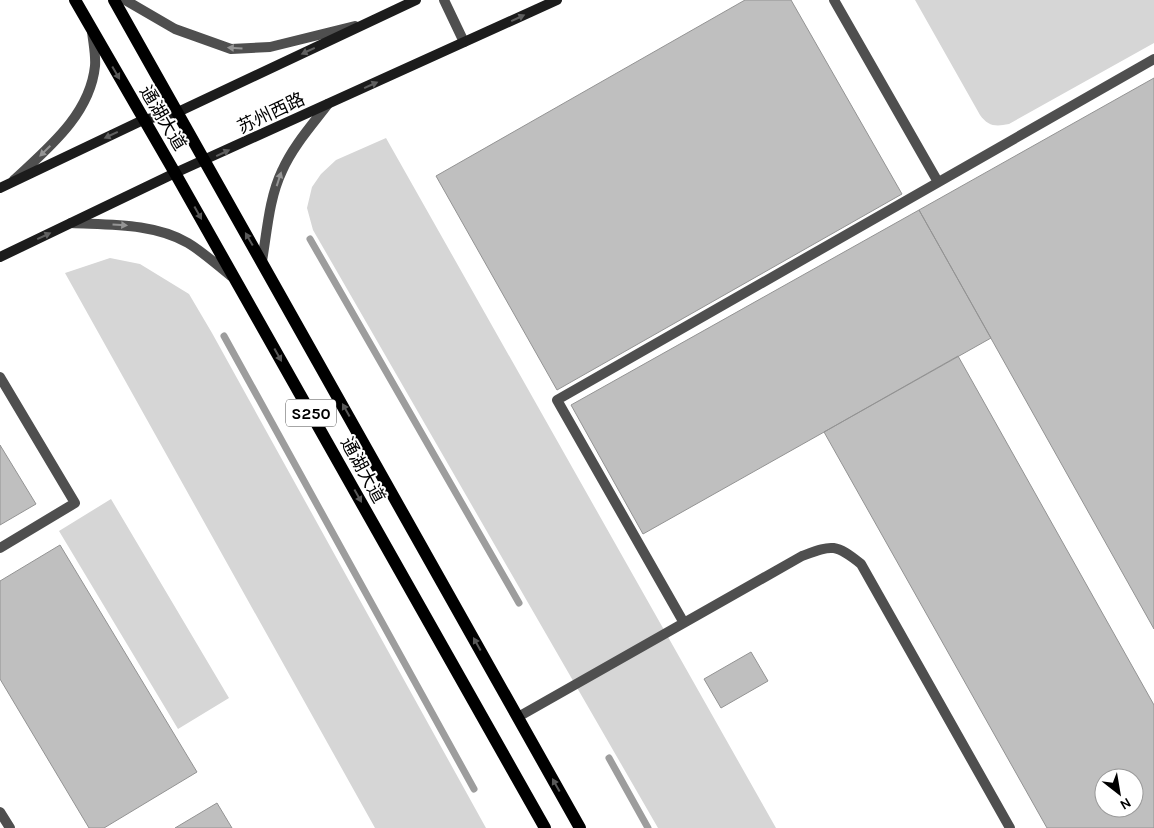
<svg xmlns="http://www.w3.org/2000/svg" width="1154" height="828" font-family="Karla,'Noto Sans SC',sans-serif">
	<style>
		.green { fill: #d6d6d6 }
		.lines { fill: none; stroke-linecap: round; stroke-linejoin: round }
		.stream { stroke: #9d9d9d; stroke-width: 7 }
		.building { fill: #bfbfbf; stroke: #939393; fill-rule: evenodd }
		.service { stroke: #4f4f4f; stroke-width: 10 }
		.tertiary { stroke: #4f4f4f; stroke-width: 10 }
		.secondary { stroke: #1c1c1c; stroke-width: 10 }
		.primary { stroke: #000; stroke-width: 12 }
		.oneway { fill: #606060 }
		.oneway2 { fill: #959595 }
		.oneway3 { fill: #595959 }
		.labels { text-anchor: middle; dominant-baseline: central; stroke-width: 4; stroke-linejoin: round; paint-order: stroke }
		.shield { fill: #fff; stroke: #4c4c4c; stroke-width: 1 }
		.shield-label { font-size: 16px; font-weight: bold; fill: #000 }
		.street-label { font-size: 18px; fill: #000; stroke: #fff }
	</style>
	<rect width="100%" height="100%" fill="#fff"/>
	<path class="green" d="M915 0H1154V43L1009 124C995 127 988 126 980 115Z
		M386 138 776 828H658L313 230 307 208 312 187 321 174 336 160Z
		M110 258 140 264 189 294 212 333 486 828H375L65 273Z
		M111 499 229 698 178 729 59 531Z"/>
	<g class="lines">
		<path class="stream" d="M310 239 519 603
			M224 336 474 789
			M609 758 648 828"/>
	</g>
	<path class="building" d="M745 0H791L902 194 557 390 436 176Z
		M1154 78V629L919 210Z
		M919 210 991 338 643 534 571 405Z
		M958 356 1154 705V828H1047L824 432ZM1104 778H1134V808H1104Z
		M0 445 36 504 0 525Z
		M60 545 197 772 104 828H89L0 679V581Z
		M751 652 768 681 721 708 704 679Z
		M217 803 232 828H175Z"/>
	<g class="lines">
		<path class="service" d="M834 0 938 182
			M0 377 75 503 0 548
			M684 623 557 400 1154 59
			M518 717 802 556C832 545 835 543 861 564L1010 828
			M0 812 10 828"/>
		<path class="tertiary" d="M125 0 175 29 231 49 270 47 355 26
			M444 0 464 42
			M14 180C47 149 90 115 95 66 96 55 93 42 92 31
			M71 223C109 225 154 223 188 243 203 252 217 265 231 276
			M262 261C267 232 269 198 282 171 293 146 312 125 328 104"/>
		<path class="secondary" d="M0 188 143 120 178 112 416 0
			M0 257 175 173 557 0"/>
		<path class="primary" d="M75 0 175 173 545 828
			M114 0 580 828"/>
	</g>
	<defs><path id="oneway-solid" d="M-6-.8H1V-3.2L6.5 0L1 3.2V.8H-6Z" transform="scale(1.25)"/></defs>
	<g class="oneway">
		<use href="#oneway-solid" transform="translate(518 18) rotate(-25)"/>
		<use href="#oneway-solid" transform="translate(308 51) rotate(155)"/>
		<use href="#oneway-solid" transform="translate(371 85) rotate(-24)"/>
		<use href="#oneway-solid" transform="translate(111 135) rotate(155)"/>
		<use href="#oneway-solid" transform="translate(223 153) rotate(-25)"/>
		<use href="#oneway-solid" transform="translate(44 236) rotate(-25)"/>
	</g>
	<g class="oneway2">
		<use href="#oneway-solid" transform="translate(235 48) rotate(-177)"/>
		<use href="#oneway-solid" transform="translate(45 151) rotate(136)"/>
		<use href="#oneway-solid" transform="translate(279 179) rotate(-72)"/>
		<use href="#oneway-solid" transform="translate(120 225) rotate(4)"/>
	</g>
	<g class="oneway3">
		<use href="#oneway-solid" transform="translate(116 73) rotate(60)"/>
		<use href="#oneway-solid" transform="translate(198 213) rotate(61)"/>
		<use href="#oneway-solid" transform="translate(249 239) rotate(-120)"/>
		<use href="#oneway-solid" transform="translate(278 355) rotate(61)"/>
		<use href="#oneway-solid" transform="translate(346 410) rotate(-119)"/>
		<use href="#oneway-solid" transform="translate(358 496) rotate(61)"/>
		<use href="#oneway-solid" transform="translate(477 644) rotate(-119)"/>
		<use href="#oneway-solid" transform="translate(556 785) rotate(-119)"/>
	</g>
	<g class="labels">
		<rect class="shield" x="286" y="399.5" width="50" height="27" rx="4"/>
		<g class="shield-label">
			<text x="311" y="413">S250</text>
		</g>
		<g class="street-label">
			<text transform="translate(271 113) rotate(-25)">苏州西路</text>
			<text transform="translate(163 118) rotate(59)">通湖大道</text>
			<text transform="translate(363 470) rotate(61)">通湖大道</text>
		</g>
	</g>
	<g transform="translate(1119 793) rotate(149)"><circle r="24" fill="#ffffff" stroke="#999999"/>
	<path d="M0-4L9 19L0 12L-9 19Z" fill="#000000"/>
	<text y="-8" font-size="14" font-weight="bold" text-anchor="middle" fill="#000000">N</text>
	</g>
</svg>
